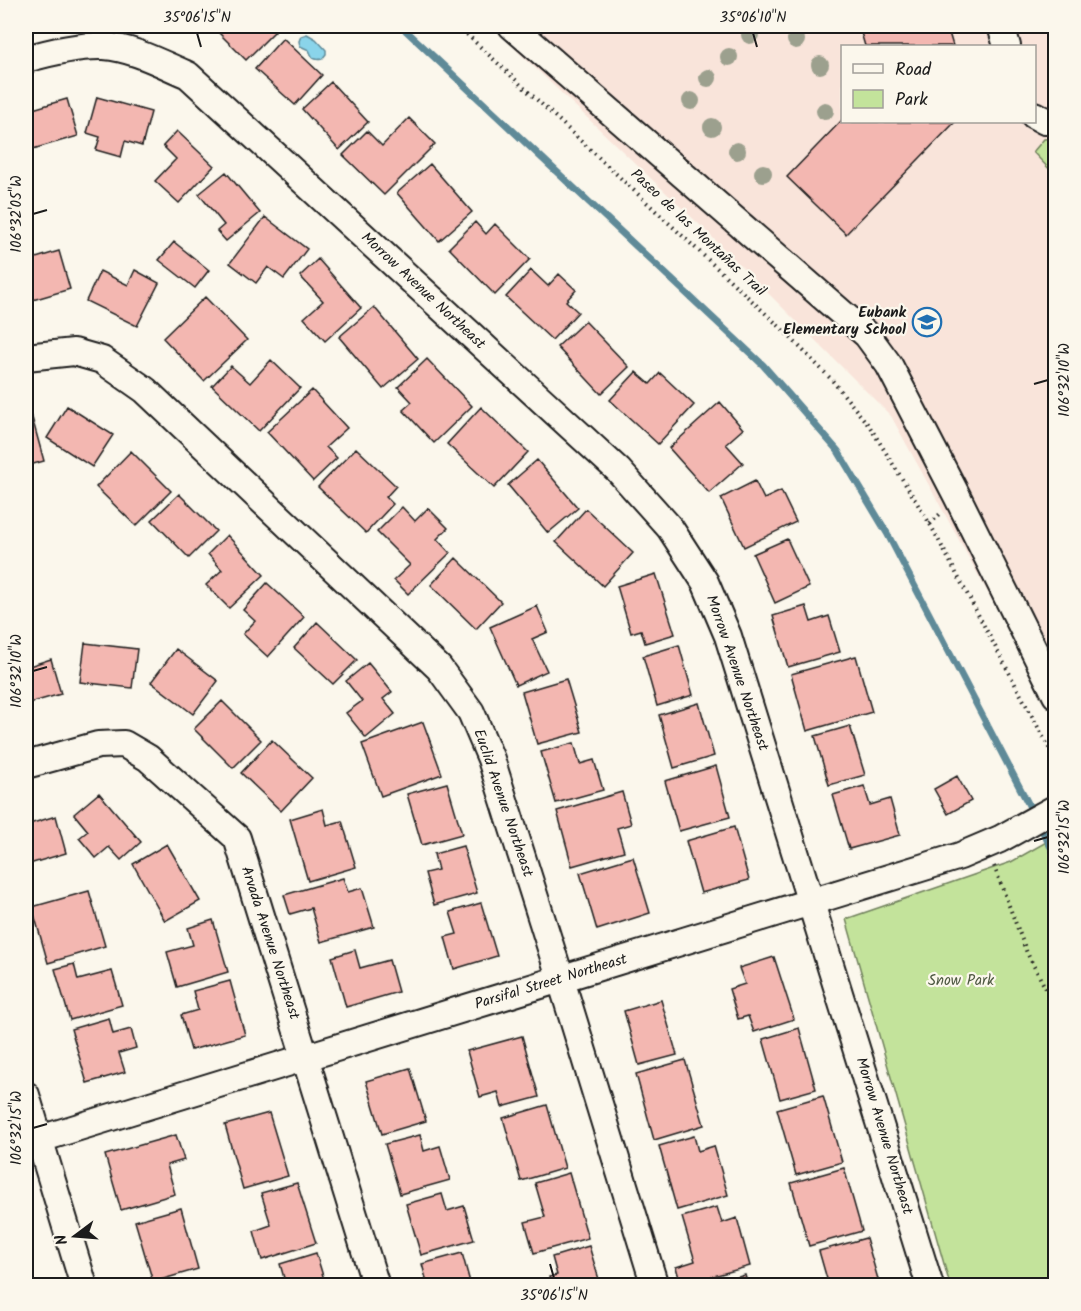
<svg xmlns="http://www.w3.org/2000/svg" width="1081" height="1311" font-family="Kalam,sans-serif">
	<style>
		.built { fill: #f9e4da; fill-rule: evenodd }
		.green { fill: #c3e39b; stroke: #70805c; stroke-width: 1.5 }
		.water { fill: #8ad4ea; stroke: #5e8a98; stroke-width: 1.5 }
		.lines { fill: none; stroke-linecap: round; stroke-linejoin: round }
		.stream { stroke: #5e8a98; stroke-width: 7 }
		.building { fill: #f3b7b1; stroke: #1c1c1c; stroke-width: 1.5 }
		.minor-casing { stroke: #1c1c1c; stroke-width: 30 }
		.path { stroke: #1c1c1c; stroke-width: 4; stroke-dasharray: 1.5 4.5; stroke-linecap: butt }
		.minor { stroke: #fbf7ec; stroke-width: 26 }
		.tree { fill: #9ca08e }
		.ticks { fill: none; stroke: #1c1c1c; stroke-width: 2 }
		.labels { text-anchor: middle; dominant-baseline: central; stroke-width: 4.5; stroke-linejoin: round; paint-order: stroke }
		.street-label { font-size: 15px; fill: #1c1c1c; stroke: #fbf7ec }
		.poi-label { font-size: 15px; font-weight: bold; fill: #1c1c1c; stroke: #fbf7ec; text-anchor: end }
		.park-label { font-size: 15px; fill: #4e5842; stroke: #fbf7ec }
		.neatline { fill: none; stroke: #1c1c1c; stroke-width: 2 }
		.ticks-label { font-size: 15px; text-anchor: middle; fill: #1c1c1c }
	</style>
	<rect width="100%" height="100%" fill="#fbf7ec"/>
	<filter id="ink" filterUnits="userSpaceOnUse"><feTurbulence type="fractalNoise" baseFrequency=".0167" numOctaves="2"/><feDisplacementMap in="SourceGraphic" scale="12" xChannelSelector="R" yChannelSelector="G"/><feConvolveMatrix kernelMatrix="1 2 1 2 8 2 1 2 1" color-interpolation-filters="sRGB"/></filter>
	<g filter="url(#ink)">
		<path class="built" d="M491 26H1055V715L891 416 704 229ZM842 46H1034V122H842Z"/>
		<path class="green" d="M1055 138H1056L1055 175 1033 152 1044 139Z
			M1055 837V1285H950L846 919 1011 862Z"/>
		<path class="water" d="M307 34 316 39 326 50V54L322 59C313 61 312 57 309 50L300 46 299 41 301 36Z"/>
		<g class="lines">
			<path class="stream" d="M401 26 763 365 838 451 887 533 1056 857"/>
		</g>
		<path class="building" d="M212 26H269L275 31 246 60Z
			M859 26H947L953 46H865Z
			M283 38 322 75 295 105 255 69Z
			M331 82 368 122 339 150 302 109Z
			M97 97 151 112 142 146 125 141 121 157 96 150 100 137 87 133Z
			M67 99 78 136 26 151V111Z
			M409 118 435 144 384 195 343 155 367 131 382 146Z
			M842 120V122H955L846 234 787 177Z
			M177 131 214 166 179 203 155 181 176 159 163 146Z
			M430 164 472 212 439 241 397 193Z
			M226 172 260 213 226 241 217 231 224 225 199 194Z
			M265 217 307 249 284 279 268 267 256 283 230 263Z
			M475 222 486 234 495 224 530 259 495 295 449 248Z
			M174 242 209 270 195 288 159 260Z
			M59 251 70 289 26 302V261Z
			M318 259 361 308 325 341 304 318 323 301 300 276Z
			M135 270 159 283 137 326 86 301 100 271 128 285Z
			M531 270 548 286 559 274 576 290 566 301 578 312 552 340 506 297Z
			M205 297 247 340 204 381 163 338Z
			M374 307 418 359 383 389 339 337Z
			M585 321 629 367 601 394 557 347Z
			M427 359 472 406 434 443 403 410 412 402 398 387Z
			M271 360 300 388 259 431 212 386 231 366 250 383Z
			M636 372 650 384 660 373 694 405 658 444 610 400Z
			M312 390 347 428 326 447 337 458 313 481 267 432Z
			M720 402 743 429 726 444 743 463 709 493 669 448Z
			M67 406 113 435 92 467 47 438Z
			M481 407 528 452 494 488 447 444Z
			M31 414 44 461 26 466V416Z
			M356 448 396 486 386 497 393 504 366 533 318 487Z
			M131 451 171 491 136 526 96 487Z
			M537 460 578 508 548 533 508 485Z
			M755 481 764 499 781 491 796 522 744 547 721 498Z
			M179 494 216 531 189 558 152 520Z
			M402 507 415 521 428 508 448 528 437 539 450 553 408 594 394 580 410 565 377 532Z
			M586 509 633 553 603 586 556 542Z
			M227 535 264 575 229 608 206 585 222 570 208 554Z
			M787 539 809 587 775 603 753 554Z
			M456 558 501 602 476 629 431 585Z
			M656 574 675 634 645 643 641 630 631 633 617 586Z
			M267 583 304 617 268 657 243 634 255 621 243 610Z
			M537 606 548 632 532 639 547 671 516 685 490 627Z
			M806 606 811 622 829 616 840 652 788 667 773 616Z
			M317 622 357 660 333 684 294 648Z
			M85 643 137 649 132 688 80 682Z
			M679 645 693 695 657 706 643 656Z
			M176 649 218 681 193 714 151 682Z
			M856 656 872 712 807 731 791 674Z
			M51 659 61 694 26 704V667Z
			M368 663 392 692 383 699 395 714 366 738 346 713 362 701 346 681Z
			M566 679 582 732 537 744 522 692Z
			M222 701 261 740 233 768 194 729Z
			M699 703 714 756 674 768 659 715Z
			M423 722 442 774 381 796 362 744Z
			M850 726 865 775 829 785 815 736Z
			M272 740 312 778 281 811 241 773Z
			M574 743 580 764 594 760 603 790 556 803 541 752Z
			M716 766 730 817 679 831 665 781Z
			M957 776 971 801 948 814 934 789Z
			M447 783 462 834 422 845 407 794Z
			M864 786 870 805 890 799 900 835 849 849 833 795Z
			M622 792 631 824 617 828 624 851 572 866 557 811Z
			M99 793 141 842 121 860 109 847 96 858 79 838 88 831 74 814Z
			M323 809 327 825 342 821 356 867 308 881 290 819Z
			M56 816 66 853 26 865V825Z
			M734 827 749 880 701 893 686 841Z
			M167 844 200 901 165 921 133 864Z
			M463 846 477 893 434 905 425 873 438 870 434 854Z
			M633 857 650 913 597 930 580 873Z
			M343 878 348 892 362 888 374 927 321 942 311 908 290 914 284 895Z
			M89 891 105 946 48 963 32 907Z
			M481 903 497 956 454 969 445 937 457 934 450 912Z
			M213 920 228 972 177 987 167 952 193 945 188 928Z
			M355 950 360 968 389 960 398 992 346 1007 332 957Z
			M774 957 794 1019 754 1032 748 1016 738 1019 729 989 745 984 739 968Z
			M74 964 78 980 112 971 122 1005 70 1020 55 969Z
			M230 981 245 1035 191 1050 181 1015 198 1010 193 991Z
			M661 1000 677 1055 639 1065 624 1011Z
			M109 1018 113 1034 131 1029 136 1048 119 1053 125 1072 87 1083 71 1029Z
			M799 1028 816 1089 780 1099 763 1039Z
			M522 1036 539 1097 502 1107 498 1092 480 1097 467 1051Z
			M685 1060 704 1125 654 1140 636 1074Z
			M410 1068 426 1121 382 1134 366 1081Z
			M823 1096 842 1162 796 1175 777 1109Z
			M547 1105 565 1168 521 1181 503 1118Z
			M269 1113 288 1176 243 1189 225 1125Z
			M176 1135 184 1160 167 1165 175 1194 121 1210 105 1155Z
			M420 1135 424 1151 440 1146 450 1180 400 1194 385 1144Z
			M694 1136 698 1151 714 1146 728 1195 677 1210 659 1146Z
			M844 1168 862 1231 809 1246 791 1183Z
			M569 1173 588 1238 534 1253 525 1222 545 1217 535 1183Z
			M297 1183 316 1243 262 1260 254 1231 271 1225 261 1193Z
			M442 1194 447 1211 464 1206 474 1240 421 1255 406 1204Z
			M717 1207 722 1223 737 1218 750 1266 681 1285 676 1267 695 1261 682 1217Z
			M181 1208 198 1269 153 1282 135 1221Z
			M866 1238 880 1286H829L819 1251Z
			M589 1246 601 1286H551L549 1277 557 1275 552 1257Z
			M316 1253 326 1286H274L273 1282 284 1278 280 1264Z
			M462 1253 471 1286H428L422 1264Z
			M745 1275 748 1286H709Z
			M189 1281 190 1286H174Z"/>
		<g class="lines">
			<g class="minor-casing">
				<path id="minor" d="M512 26 867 335 889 365 957 496 1056 695
					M1001 26 1007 46
					M26 59C50 52 78 45 104 46 133 48 162 64 188 75L618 470 670 528 705 582 728 636 930 1286
					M1034 115 1045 121 1056 120
					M26 357 74 352 102 360 145 390 439 668 471 712 491 759 561 980 655 1286
					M26 765 98 745 124 744 148 758 237 838 376 1286
					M26 1095 84 1286
					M40 1139 960 856 1000 839 1056 808"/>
			</g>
			<path class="path" d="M458 26 781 328 831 379 870 427 930 524 1056 761
				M930 524 941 513
				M994 866 1027 953 1056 1008"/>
			<use href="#minor" class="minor"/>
		</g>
		<g class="tree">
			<circle cx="750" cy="35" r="9"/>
			<circle cx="796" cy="40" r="9"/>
			<circle cx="729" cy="57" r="9"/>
			<circle cx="820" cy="65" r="9"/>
			<circle cx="708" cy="78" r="9"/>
			<circle cx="691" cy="101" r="9"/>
			<circle cx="825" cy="111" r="9"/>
			<circle cx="712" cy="127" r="9"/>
			<circle cx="737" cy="151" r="9"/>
			<circle cx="763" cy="173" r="9"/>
		</g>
	</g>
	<path class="ticks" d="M197 33 201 47M753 33 757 47M33 214 47 210M1034 384 1048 380M33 671 47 667M1034 841 1048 837M33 1128 47 1124M550 1264 554 1278"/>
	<defs>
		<g id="school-ring" transform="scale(1.5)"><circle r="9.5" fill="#fbf7ec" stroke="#1f6fb2" stroke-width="1.5"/><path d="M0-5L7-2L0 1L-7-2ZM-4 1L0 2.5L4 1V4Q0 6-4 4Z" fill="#1f6fb2"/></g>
	</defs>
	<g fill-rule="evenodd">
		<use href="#school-ring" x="927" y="322"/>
	</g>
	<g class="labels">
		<g class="street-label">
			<text transform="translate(698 233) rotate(43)">Paseo de las Montañas Trail</text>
			<text transform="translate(423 291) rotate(43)">Morrow Avenue Northeast</text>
			<text transform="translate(737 673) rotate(71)">Morrow Avenue Northeast</text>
			<text transform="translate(503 803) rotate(71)">Euclid Avenue Northeast</text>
			<text transform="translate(270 943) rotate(72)">Arvada Avenue Northeast</text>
			<text transform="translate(551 982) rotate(-17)">Parsifal Street Northeast</text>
			<text transform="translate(884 1136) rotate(73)">Morrow Avenue Northeast</text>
		</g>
		<g class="poi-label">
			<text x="906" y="313">Eubank<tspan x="906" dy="17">Elementary School</tspan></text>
		</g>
		<g class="park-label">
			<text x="961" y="981">Snow Park</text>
		</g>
	</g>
	<rect width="1081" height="1311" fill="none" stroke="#fbf7ec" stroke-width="66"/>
	<rect x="841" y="45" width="195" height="78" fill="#fbf7ec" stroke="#a29f99" stroke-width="1.5"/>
	<rect x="853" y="64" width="30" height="9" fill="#fbf7ec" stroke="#a29f99" stroke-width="1.5"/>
	<text x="895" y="75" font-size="18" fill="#1c1c1c">Road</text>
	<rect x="853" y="90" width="30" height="18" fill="#c3e39b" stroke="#a29f99" stroke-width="1.5"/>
	<text x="895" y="105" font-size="18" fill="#1c1c1c">Park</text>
	<g transform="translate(75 1236) rotate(254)" stroke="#fbf7ec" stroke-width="4.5" paint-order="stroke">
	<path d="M0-4.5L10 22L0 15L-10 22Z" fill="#1c1c1c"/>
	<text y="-9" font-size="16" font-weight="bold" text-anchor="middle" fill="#1c1c1c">N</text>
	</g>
	<rect x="33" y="33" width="1015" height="1245" class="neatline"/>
	<g class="ticks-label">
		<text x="197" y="22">35°06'15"N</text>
		<text x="753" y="22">35°06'10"N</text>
		<text transform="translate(16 214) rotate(-90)" y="5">106°32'05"W</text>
		<text transform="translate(1064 380) rotate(-90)" y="5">106°32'10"W</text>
		<text transform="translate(16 671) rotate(-90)" y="5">106°32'10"W</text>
		<text transform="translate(1064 837) rotate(-90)" y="5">106°32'15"W</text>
		<text transform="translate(16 1128) rotate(-90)" y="5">106°32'15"W</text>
		<text x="554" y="1300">35°06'15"N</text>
	</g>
</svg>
